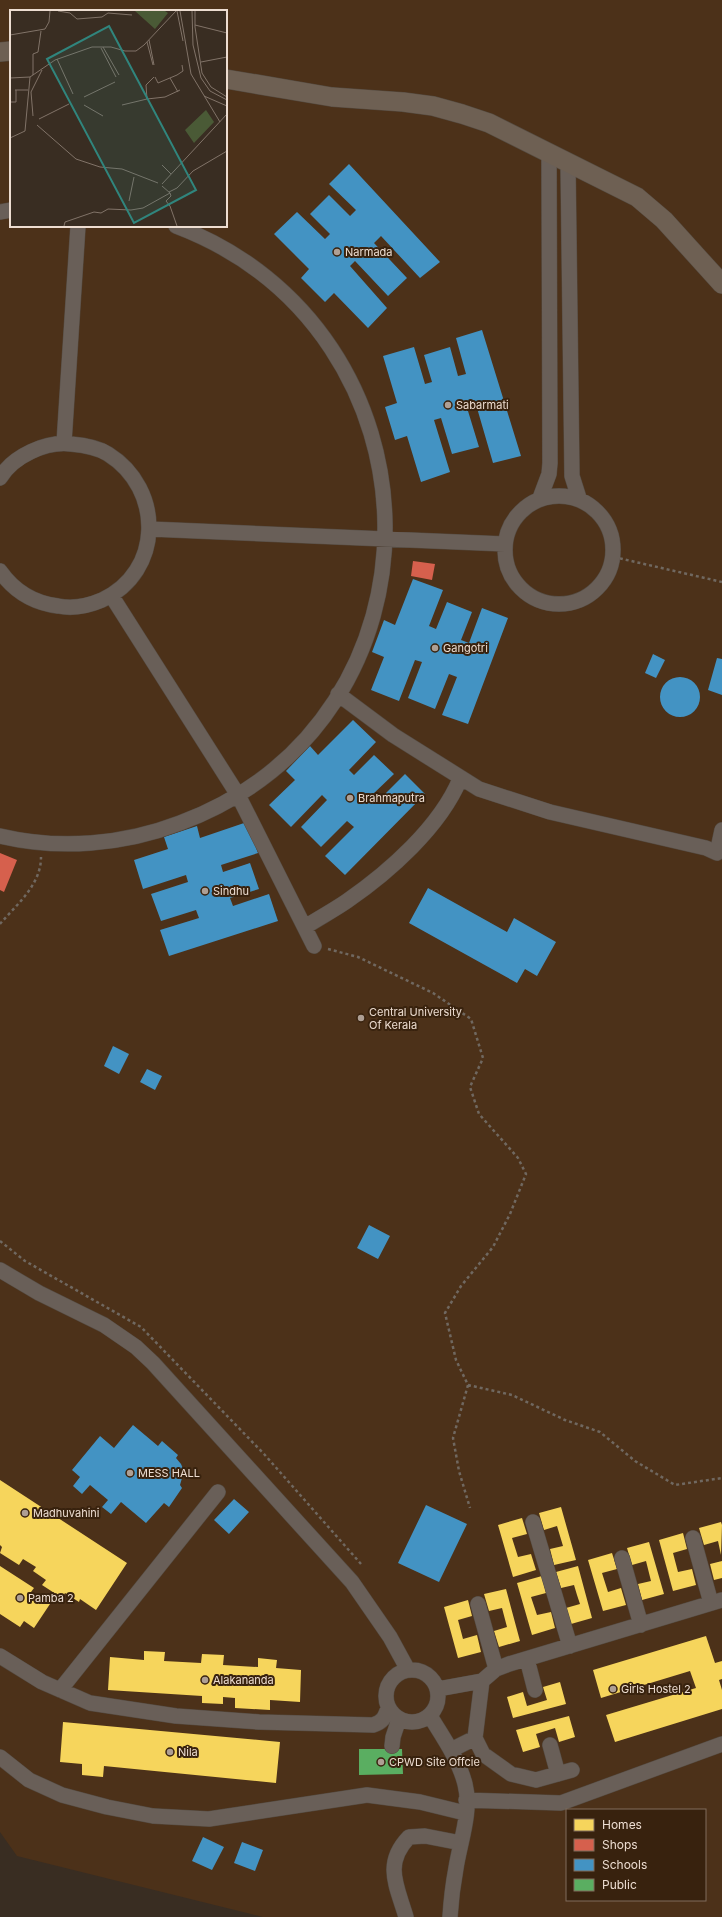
<svg xmlns="http://www.w3.org/2000/svg" width="722" height="1917" font-family="Inter,sans-serif">
	<style>
		.built { fill: #4c3119; fill-rule: evenodd }
		.homes { fill: #f6d55c }
		.shops { fill: #d6604d }
		.schools { fill: #4393c3 }
		.public { fill: #5aae61 }
		.lines { fill: none; stroke-linecap: round; stroke-linejoin: round }
		.minor-casing { stroke: #544a40; stroke-width: 16 }
		.major-casing { stroke: #544a40; stroke-width: 20 }
		.path { stroke: #706860; stroke-width: 2.5; stroke-dasharray: 3 3; stroke-linecap: butt }
		.minor { stroke: #695f58; stroke-width: 15 }
		.major { stroke: #6e6053; stroke-width: 19 }
		.poi-dot { fill: #ae9f94; stroke: #38220e; stroke-width: 1.5 }
		.labels { text-anchor: middle; dominant-baseline: central; stroke-width: 4; stroke-linejoin: round; paint-order: stroke }
		.poi-label { font-size: 11px; fill: #edddd1; stroke: #38220e; text-anchor: start }
		.inset-road { fill: none; stroke: #817368; stroke-width: 1 }
		.view { fill: #30857d; fill-opacity: 0.15; stroke: #30857d; stroke-width: 2 }
		.inset-edge { fill: none; stroke: #edddd1; stroke-width: 2 }
	</style>
	<rect width="100%" height="100%" fill="#392d22"/>
	<path class="built" d="M0 0H722V1917H263L17 1856 0 1832ZM11 11H226V226H11ZM567 1810H705V1900H567Z"/>
	<path class="homes" d="M0 1480 127 1563 96 1610 80 1599 79 1602 65 1593 62 1598 42 1585 46 1580 33 1571 36 1567 23 1559 19 1565 0 1553 2 1547 0 1545Z
		M561 1507 576 1560 554 1565 550 1549 563 1546 557 1526 544 1530 539 1513Z
		M522 1518 527 1534 512 1538 518 1557 531 1554 536 1570 513 1577 498 1525Z
		M721 1522 722 1525 721 1555 718 1541 704 1545 699 1528Z
		M683 1533 687 1549 673 1553 678 1572 692 1569 696 1585 673 1591 659 1540Z
		M649 1542 664 1594 642 1600 638 1584 651 1581 646 1561 632 1565 627 1548Z
		M612 1553 617 1569 602 1573 608 1592 621 1588 626 1605 603 1611 588 1560Z
		M722 1561V1578L714 1580 710 1564Z
		M0 1566 34 1588 31 1592 50 1604 34 1628 24 1621 20 1627 0 1614Z
		M578 1566 592 1618 571 1624 566 1608 580 1604 577 1595 574 1585 561 1588 556 1572Z
		M542 1576 546 1593 531 1597 537 1615 551 1612 555 1628 532 1635 517 1583Z
		M506 1589 520 1641 499 1647 494 1631 507 1627 502 1608 489 1611 484 1594Z
		M468 1600 472 1616 458 1620 463 1639 477 1635 481 1652 458 1658 444 1607Z
		M706 1636 715 1663 722 1661V1679L719 1680 722 1690V1709L615 1742 606 1715 696 1688 690 1671 601 1698 593 1670Z
		M144 1651 165 1652 164 1661 201 1663 202 1654 224 1655 223 1665 258 1667V1658L277 1660 276 1668 301 1670 300 1702 270 1700V1710L235 1708V1698L223 1697V1704L202 1703V1696L108 1690 110 1657 144 1660Z
		M560 1682 566 1704 513 1718 507 1697 523 1692 527 1706 547 1700 543 1687Z
		M569 1716 575 1737 559 1742 555 1728 536 1734 540 1747 523 1752 516 1730Z
		M63 1722 280 1742 276 1783 104 1766 103 1777 82 1775V1764L60 1762Z"/>
	<path class="shops" d="M413 561 435 564 432 580 411 576Z
		M0 853 17 860 4 892 0 890Z"/>
	<path class="schools" d="M349 164 440 262 420 278 381 236 374 243 407 278 388 296 355 261 350 266 387 308 368 328 334 293 325 302 301 278 309 269 274 234 297 212 325 239 330 234 310 214 329 195 350 216 356 210 329 184Z
		M482 330 521 456 493 463 477 408 468 411 479 447 452 454 441 418 434 420 450 472 421 482 407 436 395 440 385 407 397 403 383 356 414 347 425 384 432 382 424 355 450 347 458 376 466 374 456 338Z
		M413 579 443 590 429 626 436 629 447 602 472 612 461 640 469 643 482 608 508 618 468 724 442 715 457 677 449 674 435 709 408 698 422 662 415 660 399 701 371 690 384 657 372 652 384 620 395 625Z
		M653 654 665 660 656 678 645 673Z
		M717 658 722 659V695L708 690Z
		M660 697a20 20 0 1 1 40 0a20 20 0 1 1-40 0Z
		M353 720 376 742 349 770 354 775 374 755 394 774 372 795 378 801 405 774 425 794 345 875 325 856 354 827 347 821 321 847 301 827 327 800 322 795 291 827 269 805 295 780 286 771 310 746 318 755Z
		M247 822 258 853 221 865 223 872 250 863 259 889 230 898 233 906 269 894 278 921 169 956 160 930 199 918 196 910 161 921 151 894 188 882 186 875 143 889 134 860 168 849 164 837 197 826 200 838Z
		M428 888 507 932 514 918 556 942 537 976 525 969 517 983 409 923Z
		M113 1046 129 1054 119 1074 104 1066Z
		M147 1069 162 1076 155 1090 140 1082Z
		M369 1225 390 1236 378 1259 357 1248Z
		M133 1425 158 1446 162 1441 178 1455 176 1458 181 1464 184 1471 180 1485 182 1488 169 1507 164 1503 146 1523 121 1502 111 1514 102 1507 108 1500 90 1485 82 1494 73 1486 80 1477 72 1470 100 1436 114 1448Z
		M234 1499 249 1512 229 1534 214 1520Z
		M426 1505 467 1524 439 1582 398 1563Z
		M203 1837 224 1847 212 1870 192 1861Z
		M242 1842 263 1850 255 1871 234 1863Z"/>
	<path class="public" d="M359 1749H402L403 1774 359 1775Z"/>
	<g class="lines">
		<g class="minor-casing">
			<path id="minor" d="M568 163 572 476 579 498
				M0 212 11 210
				M64 443 78 226
				M0 478C13 456 46 441 71 444 83 445 97 447 108 454 164 489 163 572 102 600 88 606 73 609 58 606 34 603 14 591 0 571
				M505 550a54 54 0 1 1 108 0a54 54 0 1 1-108 0Z
				M540 498 549 474 550 463 549 154
				M150 529 505 544
				M111 595 238 795 314 946
				M338 694 393 735 479 789 550 812 706 848 717 853 722 830
				M0 836C59 850 123 845 180 823 458 719 450 330 176 226
				M305 927C319 918 334 910 347 901 389 872 440 827 460 779
				M0 1270 39 1293 104 1325 136 1347 153 1363 352 1582 390 1637 408 1670
				M533 1522 570 1646
				M693 1538 711 1603
				M622 1558 641 1625
				M478 1604 496 1669
				M0 1656 42 1682 90 1703 176 1716 259 1722 373 1725C383 1722 385 1717 388 1708
				M527 1659 535 1690
				M386 1696a26 26 0 1 1 52 0a26 26 0 1 1-52 0Z
				M482 1681 475 1738 483 1754 511 1774 536 1780 572 1770
				M438 1689 482 1681 496 1669 509 1664 722 1600
				M60 1690 218 1492
				M430 1716C443 1737 459 1760 465 1784 472 1811 460 1842 456 1868 453 1884 451 1901 450 1917
				M550 1745 558 1774
				M392 1746 393 1737 399 1719
				M451 1750 475 1738
				M0 1757 29 1780 62 1795 107 1807 153 1816 209 1819 367 1795 420 1802 465 1813
				M466 1800 561 1803 722 1744
				M406 1917C397 1886 383 1864 409 1837L425 1836 461 1843"/>
		</g>
		<g class="major-casing">
			<path id="major" d="M0 52 11 51
				M226 79 332 97 403 102 433 106 462 114 489 123 637 197 664 220 722 284"/>
		</g>
		<path class="path" d="M614 557 722 582
			M0 924C17 904 41 885 41 857
			M328 949 358 957 433 993 471 1019 483 1058 470 1087 479 1114 518 1158 526 1174 510 1214 493 1247 461 1286 445 1313 456 1360 468 1385 453 1438 459 1471 470 1508
			M0 1241 25 1261 141 1327 264 1454 361 1564
			M468 1385 512 1395 565 1420 600 1432 635 1461 675 1485 722 1478"/>
		<use href="#minor" class="minor"/>
		<use href="#major" class="major"/>
	</g>
	<g class="poi-dot">
		<circle cx="337" cy="252" r="4"/>
		<circle cx="448" cy="405" r="4"/>
		<circle cx="435" cy="648" r="4"/>
		<circle cx="350" cy="798" r="4"/>
		<circle cx="205" cy="891" r="4"/>
		<circle cx="361" cy="1018" r="4"/>
		<circle cx="130" cy="1473" r="4"/>
		<circle cx="25" cy="1513" r="4"/>
		<circle cx="20" cy="1598" r="4"/>
		<circle cx="205" cy="1680" r="4"/>
		<circle cx="613" cy="1689" r="4"/>
		<circle cx="170" cy="1752" r="4"/>
		<circle cx="381" cy="1762" r="4"/>
	</g>
	<g class="labels">
		<g class="poi-label">
			<text x="345" y="252">Narmada</text>
			<text x="456" y="405">Sabarmati</text>
			<text x="443" y="648">Gangotri</text>
			<text x="358" y="798">Brahmaputra</text>
			<text x="213" y="891">Sindhu</text>
			<text x="369" y="1012">Central University<tspan x="369" dy="13">Of Kerala</tspan></text>
			<text x="138" y="1473">MESS HALL</text>
			<text x="33" y="1513">Madhuvahini</text>
			<text x="28" y="1598">Pamba 2</text>
			<text x="213" y="1680">Alakananda</text>
			<text x="621" y="1689">Girls Hostel 2</text>
			<text x="178" y="1752">Nila</text>
			<text x="389" y="1762">CPWD Site Offcie</text>
		</g>
	</g>
	<g transform="translate(10 10)">
		<rect width="217" height="217" fill="#392d22"/>
		<path d="M125 1H155L158 3 145 19ZM196 100 204 112 184 133 175 120Z" fill="#4a5a36"/>
		<path class="inset-road" d="M48 1 60 3 67 9 92 7 98 3 122 5M167 1 173 31M170 1 181 64 210 112M182 1 183 35 191 68 200 81 217 90M185 1V17L192 63 201 77 217 87M185 15 217 23M0 25 35 19 39 12 40 1M139 30 144 55M137 32 143 55M93 37 109 65M91 38 106 67M47 49 63 84M191 52 217 47M23 65V44L28 42 31 21M145 67 148 73 167 65 173 61 172 55M0 68 20 67 45 50 82 37H101L115 41H126L134 35 166 1M160 68 168 82M5 80H18M194 86 217 96M74 87 105 72M137 89 155 87 170 80M0 92H6V80M74 95 93 106M112 95 137 89 136 75 144 67M23 106 21 82 32 60M29 109 59 94M27 115 66 149 90 157 112 159 148 173M0 128 15 121 20 67M152 155 161 164M152 174 217 104M152 176 160 183 161 186 156 191 160 196 167 216M159 182 167 178 183 161 217 141M119 191 124 167M54 216 55 212 84 202 91 203 98 199 121 200 133 198 160 183"/>
		<path class="view" d="M99 16 186 180 124 213 37 49Z"/>
		<rect width="217" height="217" class="inset-edge"/>
	</g>
	<rect x="566" y="1809" width="140" height="92" fill="#38220e" stroke="#806d5c"/>
	<rect x="574" y="1819" width="20" height="12" fill="#f6d55c" stroke="#806d5c"/>
	<text x="602" y="1829" font-size="12" fill="#edddd1">Homes</text>
	<rect x="574" y="1839" width="20" height="12" fill="#d6604d" stroke="#806d5c"/>
	<text x="602" y="1849" font-size="12" fill="#edddd1">Shops</text>
	<rect x="574" y="1859" width="20" height="12" fill="#4393c3" stroke="#806d5c"/>
	<text x="602" y="1869" font-size="12" fill="#edddd1">Schools</text>
	<rect x="574" y="1879" width="20" height="12" fill="#5aae61" stroke="#806d5c"/>
	<text x="602" y="1889" font-size="12" fill="#edddd1">Public</text>
</svg>
